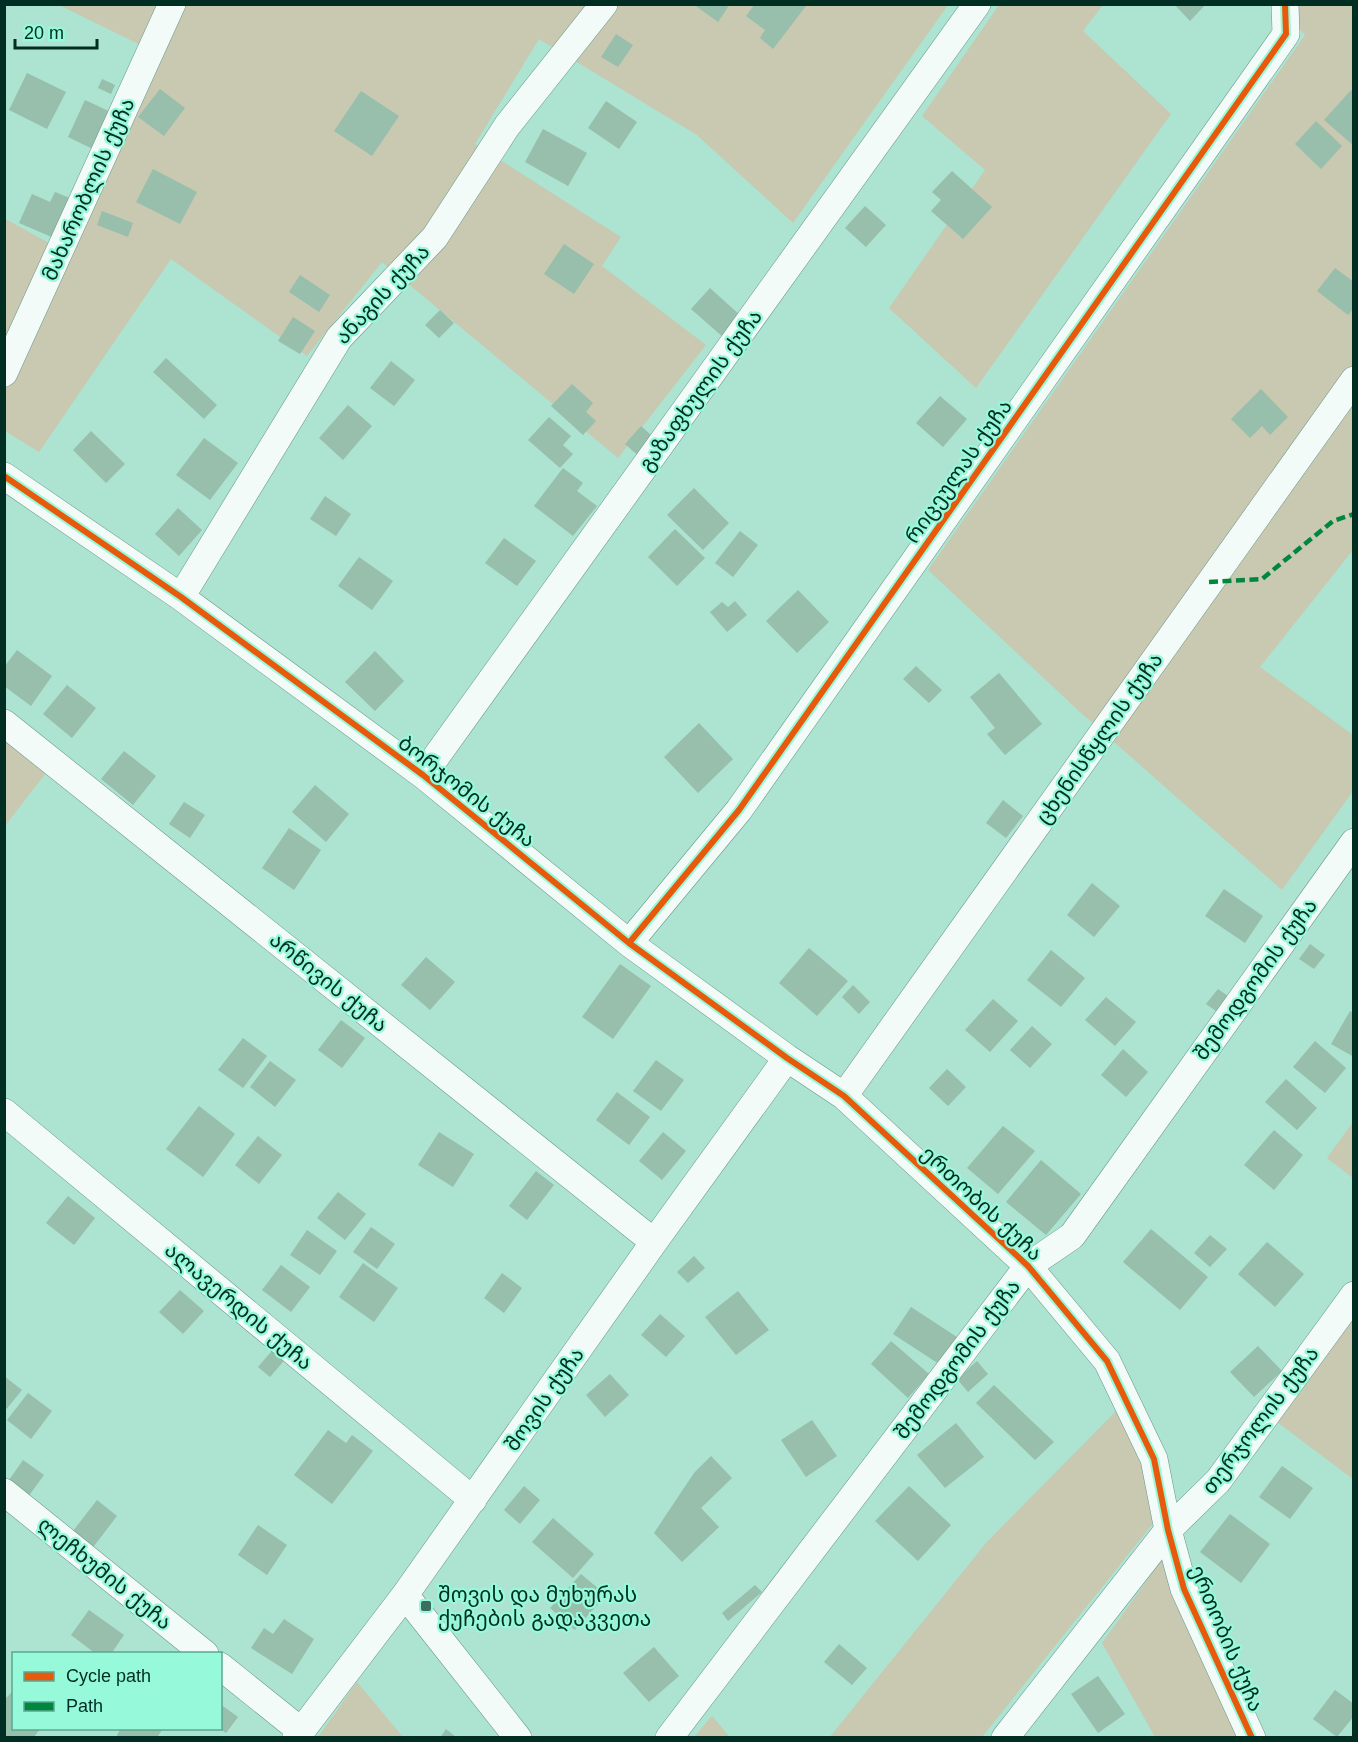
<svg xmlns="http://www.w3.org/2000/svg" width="1358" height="1742" font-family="Arial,'Noto Sans Georgian',sans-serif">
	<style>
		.green { fill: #c9c8b1 }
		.building { fill: #98beac }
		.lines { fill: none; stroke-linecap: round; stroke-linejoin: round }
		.minor-casing { stroke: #67978a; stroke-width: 28 }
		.minor { stroke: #f3fbf8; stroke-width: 27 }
		.quiet { stroke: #00873e; stroke-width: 4.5; stroke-dasharray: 9 4.5; stroke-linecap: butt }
		.cycleway-casing { stroke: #96f9d9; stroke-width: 10 }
		.cycleway { stroke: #e8590c; stroke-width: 6 }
		.poi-dot { fill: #3c6d5f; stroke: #96f9d9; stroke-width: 2 }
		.labels { text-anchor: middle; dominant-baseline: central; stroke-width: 4.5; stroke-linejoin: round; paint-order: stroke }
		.street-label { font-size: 21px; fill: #002e22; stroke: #96f9d9 }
		.poi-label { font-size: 21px; fill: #002e22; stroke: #96f9d9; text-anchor: start }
	</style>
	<rect width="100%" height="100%" fill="#ace3d1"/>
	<path class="green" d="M59 5H948L793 223 697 135 539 39 475 144 621 237 602 266 706 345 618 458 382 262 307 356 171 259 39 452 5 431 4 218 72 256 163 56Z
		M999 5H1103L1083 31 1171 114 976 388 889 308 985 170 922 116Z
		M1276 5H1353V550L1260 667 1353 735V791L1282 890 1080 712 928 570 1305 35Z
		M5 733 49 769 5 826Z
		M1353 1122V1178L1327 1158Z
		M1353 1308V1479L1273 1419Z
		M1116 1411 1163 1511 982 1737 829 1738 986 1543Z
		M1171 1547 1250 1737H1155L1102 1643Z
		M357 1682 403 1737H318Z
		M712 1716 730 1737H694Z"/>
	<path class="building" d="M693 4H725L728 7 718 22Z
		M755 4H804L806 6 773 49 760 38 765 30 746 16Z
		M1174 4H1206L1190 21Z
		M616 34 633 45 618 67 601 57Z
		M27 73 66 92 47 129 9 110Z
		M102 79 115 85 111 94 98 88Z
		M160 89 185 108 164 136 138 117Z
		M1351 90 1354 93V146L1324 120Z
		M361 91 399 116 372 156 334 131Z
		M85 100 115 114 97 151 68 137Z
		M606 101 637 122 619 149 588 128Z
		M1316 121 1342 146 1321 169 1295 144Z
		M543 129 587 153 568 186 525 162Z
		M153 169 197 192 180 224 136 202Z
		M952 171 992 207 963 239 931 211 941 200 932 192Z
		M55 192 72 199 54 238 19 223 32 194 50 202Z
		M865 206 886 225 866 247 845 228Z
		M102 211 133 223 128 237 97 225Z
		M564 244 594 264 574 294 544 274Z
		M1335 268 1354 282V308L1348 315 1317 291Z
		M300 275 330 295 319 312 289 292Z
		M710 288 741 316 723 337 691 309Z
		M440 310 454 323 439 338 425 325Z
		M293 317 315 331 300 354 278 341Z
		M166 358 217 405 204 419 153 372Z
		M391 361 415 380 394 406 370 388Z
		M572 384 593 403 586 412 596 421 583 435 551 406Z
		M1261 389 1288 417 1270 435 1262 426 1250 438 1231 419Z
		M940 396 967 419 943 447 916 423Z
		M348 405 372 426 343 460 319 438Z
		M549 417 571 436 563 445 573 454 560 468 528 440Z
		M641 426 658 441 642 459 625 444Z
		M91 431 125 464 106 483 73 450Z
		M204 438 238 463 210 500 176 475Z
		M563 468 583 483 577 491 597 506 573 536 534 506Z
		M694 488 729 523 703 550 667 515Z
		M325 496 351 514 336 536 310 519Z
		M178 508 202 530 179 556 155 534Z
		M675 529 705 558 677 586 648 557Z
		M740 531 758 545 733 577 715 563Z
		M504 538 536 561 517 586 485 563Z
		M359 557 393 581 372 610 338 586Z
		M798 590 829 622 797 653 766 621Z
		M735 601 747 615 727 632 710 612 722 602 728 607Z
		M17 650 52 676 31 706 4 686V667Z
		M375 651 404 681 375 711 345 682Z
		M916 666 942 690 929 703 903 679Z
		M999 673 1042 724 1005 755 987 734 995 728 970 697Z
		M67 685 96 708 72 738 43 714Z
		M699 723 733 759 698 793 664 757Z
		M124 751 156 776 133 805 101 779Z
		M315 785 349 814 326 842 292 812Z
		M1003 800 1023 816 1006 838 986 823Z
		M184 802 205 815 190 838 169 824Z
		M289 828 321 850 294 890 262 868Z
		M1092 883 1120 906 1094 937 1067 915Z
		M1224 889 1263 916 1245 943 1205 916Z
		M1310 944 1325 955 1314 969 1299 959Z
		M809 948 848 981 817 1016 779 983Z
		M1051 950 1085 978 1061 1007 1027 980Z
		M426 957 455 982 430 1010 401 985Z
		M620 964 651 986 613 1039 582 1017Z
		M853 985 870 1002 859 1014 842 997Z
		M1218 989 1228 996 1216 1011 1206 1004Z
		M1106 997 1136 1022 1115 1046 1085 1020Z
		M993 999 1018 1021 990 1052 965 1030Z
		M1350 1011 1354 1013V1057L1331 1044Z
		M341 1020 365 1038 342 1068 318 1050Z
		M1032 1026 1052 1044 1030 1068 1010 1050Z
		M243 1038 267 1056 243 1088 218 1070Z
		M1315 1041 1346 1068 1325 1093 1293 1067Z
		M1123 1049 1148 1072 1126 1097 1101 1075Z
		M656 1060 684 1080 661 1111 633 1091Z
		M270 1061 296 1080 275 1107 250 1087Z
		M947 1069 966 1087 948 1106 929 1088Z
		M1286 1079 1317 1108 1297 1130 1265 1102Z
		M617 1092 650 1117 629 1145 596 1120Z
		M199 1106 235 1134 203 1177 166 1149Z
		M1003 1126 1035 1151 998 1194 967 1168Z
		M1274 1130 1303 1155 1274 1190 1244 1165Z
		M439 1132 474 1154 453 1187 418 1165Z
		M663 1132 686 1151 662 1180 639 1161Z
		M258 1136 282 1155 259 1184 235 1165Z
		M1041 1160 1081 1194 1046 1235 1006 1202Z
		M536 1171 554 1185 527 1220 509 1206Z
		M338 1192 366 1214 345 1240 317 1218Z
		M68 1196 95 1218 74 1245 46 1223Z
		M371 1227 395 1244 377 1269 353 1252Z
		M1151 1229 1208 1277 1180 1310 1123 1262Z
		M307 1230 337 1251 320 1275 290 1255Z
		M1210 1235 1227 1249 1210 1267 1194 1253Z
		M1267 1242 1304 1274 1275 1307 1238 1274Z
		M694 1256 705 1268 688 1283 677 1272Z
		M363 1263 398 1288 374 1322 339 1297Z
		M281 1265 310 1287 291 1312 262 1290Z
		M502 1273 522 1288 504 1313 484 1298Z
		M180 1290 204 1311 183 1334 159 1312Z
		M738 1291 769 1330 736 1355 705 1317Z
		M911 1307 957 1337 939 1364 893 1334Z
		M660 1314 685 1336 666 1357 641 1335Z
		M891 1341 929 1374 908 1398 871 1364Z
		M276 1346 288 1356 270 1377 258 1367Z
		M1258 1346 1282 1371 1254 1397 1230 1372Z
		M977 1361 988 1374 968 1392 957 1379Z
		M610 1374 629 1395 605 1417 586 1395Z
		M4 1376 22 1390 4 1412Z
		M994 1385 1054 1442 1035 1460 976 1403Z
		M28 1393 52 1411 31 1439 7 1420Z
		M812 1420 837 1456 806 1477 781 1440Z
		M956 1423 984 1457 945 1488 917 1455Z
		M328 1430 346 1443 352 1435 373 1451 332 1504 294 1475Z
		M711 1456 732 1478 701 1508 719 1527 682 1562 654 1533 694 1473Z
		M23 1460 44 1475 28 1497 7 1483Z
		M1282 1466 1313 1488 1290 1519 1259 1497Z
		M524 1486 540 1500 520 1524 504 1510Z
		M909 1486 951 1525 918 1561 875 1521Z
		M97 1500 117 1516 91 1550 70 1535Z
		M1230 1514 1270 1544 1241 1583 1200 1552Z
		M553 1518 594 1554 573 1578 532 1542Z
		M258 1525 287 1545 267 1575 238 1555Z
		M581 1574 606 1595 575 1630 550 1608Z
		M755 1585 762 1592 728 1621 722 1613Z
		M89 1610 124 1635 111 1654H96L71 1635Z
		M284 1619 314 1639 292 1674 251 1648 264 1628 273 1634Z
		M839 1644 867 1668 852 1685 824 1662Z
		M654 1647 679 1676 649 1702 623 1673Z
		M1098 1676 1125 1714 1098 1733 1071 1694Z
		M14 1690V1728H41L33 1738H4V1700Z
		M1335 1690 1354 1704V1716L1337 1737 1313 1719Z
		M220 1704 238 1717 226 1733 220 1729Z
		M121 1728H163L157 1738H119L117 1735Z
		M446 1729 457 1738H440Z"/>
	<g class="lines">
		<g class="minor-casing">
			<path id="minor" d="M4 373 172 4
				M4 476 181 597 423 775 629 943 787 1058 844 1096 1028 1266 1107 1361 1154 1459 1168 1530 1184 1589 1252 1738
				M181 597 339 338 435 237 507 126 604 4
				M4 723 654 1242
				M423 775 977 4
				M629 943 739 810 1286 34 1285 4
				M844 1096 1354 380
				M4 1112 473 1500
				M4 1492 205 1654
				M405 1595 518 1738
				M220 1666 301 1731
				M296 1738 405 1595 654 1242 787 1058
				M669 1738 1028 1266 1072 1236 1354 842
				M1005 1738 1168 1530 1218 1481 1354 1295"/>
		</g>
		<use href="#minor" class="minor"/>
		<path class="quiet" d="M1209 582 1262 579 1333 521 1354 514"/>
		<g class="cycleway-casing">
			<path id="cycleway" d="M4 476 181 597 423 775 629 943 787 1058 844 1096 1028 1266 1107 1361 1154 1459 1168 1530 1184 1589 1252 1738
				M629 943 739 810 1286 34 1285 4"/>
		</g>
		<use href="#cycleway" class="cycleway"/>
	</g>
	<rect class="poi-dot" x="420" y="1600" width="12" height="12" rx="3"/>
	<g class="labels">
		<g class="street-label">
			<text transform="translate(88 189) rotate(-66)">მახარობლის ქუჩა</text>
			<text transform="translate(382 294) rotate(-47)">ანაგის ქუჩა</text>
			<text transform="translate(700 390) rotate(-54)">გაზაფხულის ქუჩა</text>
			<text transform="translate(958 471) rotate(-55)">რიცეულას ქუჩა</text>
			<text transform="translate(1099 738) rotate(-55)">ცხენისწყლის ქუჩა</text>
			<text transform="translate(467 791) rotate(38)">ბორჯომის ქუჩა</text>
			<text transform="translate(1255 979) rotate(-54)">შემოდგომის ქუჩა</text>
			<text transform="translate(329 982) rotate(39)">არწივის ქუჩა</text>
			<text transform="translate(982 1203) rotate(43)">ერთობის ქუჩა</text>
			<text transform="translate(239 1306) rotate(40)">ალავერდის ქუჩა</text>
			<text transform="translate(957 1359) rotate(-53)">შემოდგომის ქუჩა</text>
			<text transform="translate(544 1399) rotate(-55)">შოვის ქუჩა</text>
			<text transform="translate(1260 1420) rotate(-53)">თერჯოლის ქუჩა</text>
			<text transform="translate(105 1573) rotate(39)">ლეჩხუმის ქუჩა</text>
			<text transform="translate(1227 1638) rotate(67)">ერთობის ქუჩა</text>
		</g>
		<g class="poi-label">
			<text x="438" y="1594">შოვის და მუხურას<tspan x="438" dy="24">ქუჩების გადაკვეთა</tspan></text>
		</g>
	</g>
	<rect width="1358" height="1742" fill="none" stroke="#002e22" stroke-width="12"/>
	<rect x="12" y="1652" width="210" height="78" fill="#96f9d9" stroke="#5aa890" stroke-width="1.5"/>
	<rect x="24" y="1672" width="30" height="9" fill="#e8590c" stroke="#5aa890" stroke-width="1.5"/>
	<text x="66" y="1682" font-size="18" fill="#002e22">Cycle path</text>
	<rect x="24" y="1702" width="30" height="9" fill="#00873e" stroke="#5aa890" stroke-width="1.5"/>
	<text x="66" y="1712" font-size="18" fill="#002e22">Path</text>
	<path d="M15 39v9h82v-9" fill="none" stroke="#002e22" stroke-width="3"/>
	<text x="24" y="39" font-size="18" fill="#002e22" stroke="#96f9d9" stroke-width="4.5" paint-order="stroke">20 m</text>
</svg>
